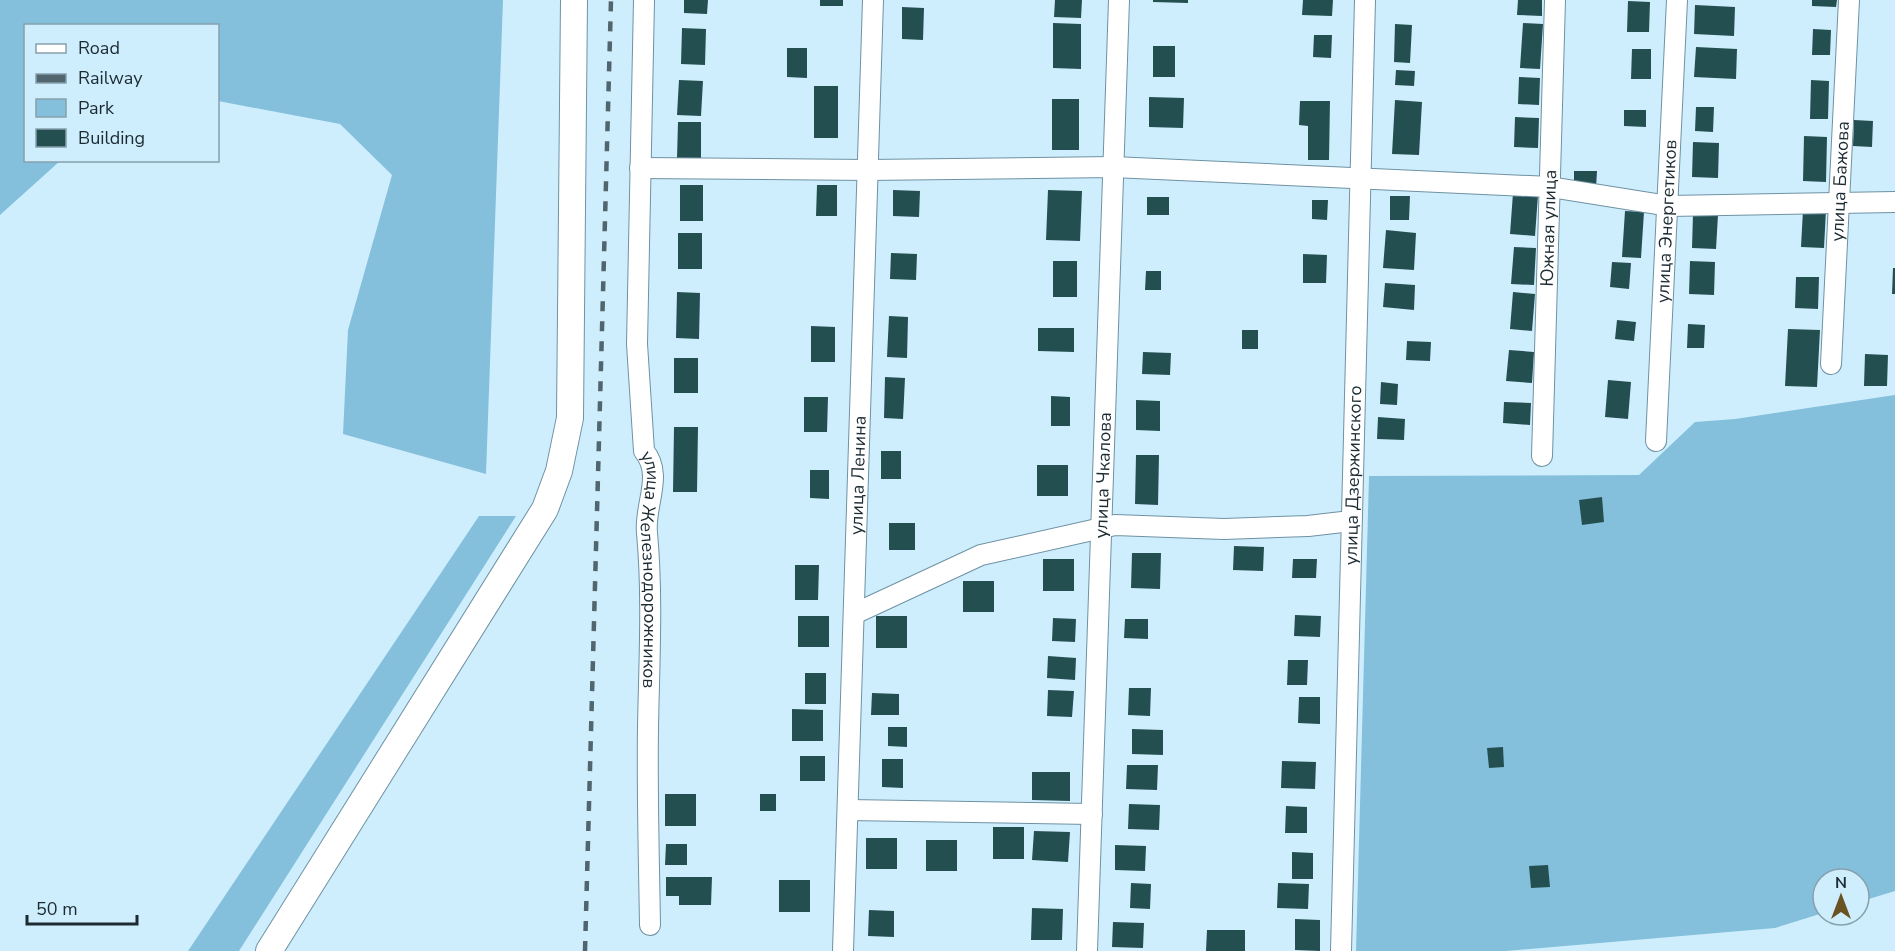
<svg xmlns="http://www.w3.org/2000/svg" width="1895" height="951" font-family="'Nunito Sans',sans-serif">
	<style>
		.green { fill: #84c0dc }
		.building { fill: #244f51 }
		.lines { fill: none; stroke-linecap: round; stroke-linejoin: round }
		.minor-casing { stroke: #6e92a3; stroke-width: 22 }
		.major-casing { stroke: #6e92a3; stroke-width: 28 }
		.minor { stroke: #fff; stroke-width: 20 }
		.major { stroke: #fff; stroke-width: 26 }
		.rail { stroke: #51656e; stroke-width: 4.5; stroke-dasharray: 10 10; stroke-linecap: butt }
		.labels { text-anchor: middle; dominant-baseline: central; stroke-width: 6; stroke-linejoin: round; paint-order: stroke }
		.street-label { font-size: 18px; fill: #1c2b32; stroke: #cfeefd }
	</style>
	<rect width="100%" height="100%" fill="#cfeefd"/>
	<path class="green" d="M0 0H503L486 474 343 434 348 330 392 175 340 124 218 101V26H26V160L60 161 0 215Z
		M1895 395V891L1859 902V879H1823V913L1775 928 1506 951H1356L1369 476 1639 475 1695 422 1735 419Z
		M479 516H516L239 951H188Z"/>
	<path class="building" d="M684 0H708L707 14 684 13Z
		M820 0H843V6H820Z
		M1055 0H1082L1081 18 1054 17Z
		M1153 0H1188V3L1153 2Z
		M1303 0H1333L1332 16 1302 15Z
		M1518 0H1542V16L1517 15Z
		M1812 0H1837L1836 7 1812 6Z
		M1628 1 1650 2 1649 32H1627Z
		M1695 5 1735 7 1734 36 1694 34Z
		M902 7 924 8 923 40 902 39Z
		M1053 23 1081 24V69L1053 68Z
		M1523 23 1543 24 1540 69 1520 68Z
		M1395 24 1412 25 1410 63 1394 62Z
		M682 28 706 29 705 65 681 64Z
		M1813 29 1831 30 1830 55H1812Z
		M1314 35H1332L1331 58 1313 57Z
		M1153 46H1175V77H1153Z
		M1696 47 1737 49 1736 79 1694 77Z
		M787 48H807V78L787 77Z
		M1632 49H1651V79H1631Z
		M1396 70 1415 71 1414 86 1395 85Z
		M1519 77 1540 78 1539 105 1518 104Z
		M679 80 703 81 701 116 677 115Z
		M1811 80 1829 81 1828 119H1810Z
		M814 86H838V138H814Z
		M1149 97 1184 98 1183 128 1149 127Z
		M1052 99H1079V150H1052Z
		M1395 100 1422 102 1419 155 1392 154Z
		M1300 101H1330L1329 160H1308V126L1299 125Z
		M1696 107H1714L1713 132 1695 131Z
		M1624 110H1646V127L1624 126Z
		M1515 117 1539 118 1538 148 1514 147Z
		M1854 120 1873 121 1872 147 1853 146Z
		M678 122H701V158H677Z
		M1804 136 1827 137 1826 182 1803 181Z
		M1693 142 1719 143 1718 178 1692 177Z
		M1574 171H1597L1596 188 1574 187Z
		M680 185H703V221H680Z
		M817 185H837V216H816Z
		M893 190 920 191 919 217 893 216Z
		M1048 190 1082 191 1080 241 1046 240Z
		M1513 193 1538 195 1535 236 1510 234Z
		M1390 196H1410L1409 220H1390Z
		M1147 197H1169V215H1147Z
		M1312 200H1328L1327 220 1312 219Z
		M1803 210H1826L1824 248 1801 247Z
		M1625 211 1644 212 1641 258 1622 257Z
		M1693 214 1718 215 1716 249 1692 248Z
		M1386 230 1416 233 1414 270 1383 268Z
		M678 233H702V269H678Z
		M1514 247 1536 248 1534 285 1511 284Z
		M891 253 917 254 916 280 890 279Z
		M1303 254 1327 255 1326 283H1303Z
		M1053 261H1077V297H1053Z
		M1690 261 1715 262 1714 295 1689 294Z
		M1612 262 1631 263 1629 289 1610 287Z
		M1893 268H1895V294H1892Z
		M1146 271H1161V290H1145Z
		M1796 277H1819L1818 309 1795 308Z
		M1385 283 1415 285 1414 310 1383 307Z
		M677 292 700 293 699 339 676 338Z
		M1513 292 1535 294 1532 331 1510 329Z
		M889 316 908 317 907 358 887 357Z
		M1617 320 1636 322 1634 341 1615 339Z
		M1688 324 1705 325 1704 348H1687Z
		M811 326 835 327V362H811Z
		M1038 328H1074V352L1038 351Z
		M1788 329 1820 330 1817 387 1785 386Z
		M1242 330H1258V349H1242Z
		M1407 341 1431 342 1430 361 1406 360Z
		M1509 350 1534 352 1532 383 1506 381Z
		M1143 352 1171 353 1170 375 1142 374Z
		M1865 354 1888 355 1887 386H1864Z
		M674 358H698V393H674Z
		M885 377 905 378 903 419 884 418Z
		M1608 380 1631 382 1628 419 1605 417Z
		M1381 382 1398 384 1397 405 1380 404Z
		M1051 396 1070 397V426H1051Z
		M804 397H828L827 432H804Z
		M1136 400 1160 401V431L1136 430Z
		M1504 402 1531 403 1530 425 1503 423Z
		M1378 417 1405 419 1404 440 1377 439Z
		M674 427H698L697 492H673Z
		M881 451H901V479H881Z
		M1136 455H1159L1158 505 1135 504Z
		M1037 465H1068V496H1037Z
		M810 470H829V499L810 498Z
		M1602 497 1604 522 1582 525 1579 500Z
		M889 523H915V550H889Z
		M1234 546 1264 547 1263 571 1233 570Z
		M1132 553H1161L1160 589 1131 588Z
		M1043 559H1074V591H1043Z
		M1293 559H1317L1316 578H1292Z
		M795 565H819L818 600H795Z
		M963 581H994V612H963Z
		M1295 615 1321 616 1320 637 1294 636Z
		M798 616H829V647H798Z
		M876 616H907V648H876Z
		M1053 618 1076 619 1075 642 1052 641Z
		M1125 619H1148V639L1124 638Z
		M1048 656 1076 658 1075 680 1047 678Z
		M1288 660H1308L1307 685H1287Z
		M805 673H826V704H805Z
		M1129 688H1151L1150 716 1128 715Z
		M1048 690 1074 691 1072 717 1047 716Z
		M872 693 899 694V715H871Z
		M1299 697H1320V724L1298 723Z
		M792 709 823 710V741H792Z
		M888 727H907V747L888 746Z
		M1132 729 1163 730V755L1132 754Z
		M1503 747 1504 767 1489 768 1487 748Z
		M800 756H825V781H800Z
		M882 759H903V788L882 787Z
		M1282 761 1316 762 1315 789 1281 788Z
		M1127 765H1158L1157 790 1126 789Z
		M1032 772H1070V801L1032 800Z
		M665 794H696V826H665Z
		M760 794H776V811H760Z
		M1129 804 1160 805 1159 830 1128 829Z
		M1286 806 1307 807V833H1285Z
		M993 827H1024V859H993Z
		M1034 831 1070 832 1068 862 1032 860Z
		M866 838H897V869H866Z
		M926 840H957V871H926Z
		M666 844H687V865H665Z
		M1115 845 1146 846 1145 871 1115 870Z
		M1292 852 1313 853V879H1292Z
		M1548 865 1550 887 1531 888 1529 866Z
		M666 877H712L711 905H679V896H666Z
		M779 880H810V912H779Z
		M1131 883 1151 884 1150 909 1130 908Z
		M1278 883 1309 884 1308 909 1277 908Z
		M1032 908 1063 909 1062 940H1031Z
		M869 910 894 911V937L868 936Z
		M1295 919 1320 920V951L1295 950Z
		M1113 922 1144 923 1143 948 1112 947Z
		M1207 930H1245V951H1206Z"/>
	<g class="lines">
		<g class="minor-casing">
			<g id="minor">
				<path id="s1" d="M644 0 637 344 644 451C664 475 644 505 647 533 653 598 649 664 648 729 647 794 649 860 650 925"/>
				<path d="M640 168 868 170 1113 167 1550 187 1669 206 1895 202"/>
				<path id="s2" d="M1831 364 1849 0"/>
				<path id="s3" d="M1656 441 1677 0"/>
				<path id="s4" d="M1542 456 1555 0"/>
				<path d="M854 614 981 555 1115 525 1224 529 1308 526 1351 521"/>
				<path d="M848 810 1092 814"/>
				<path id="s5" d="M843 951 873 0"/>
				<path id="s6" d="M1087 951 1119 0"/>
				<path id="s7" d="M1341 951 1365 0"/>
			</g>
		</g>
		<g class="major-casing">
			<path id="major" d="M269 951 545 509 559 471 570 418 574 0"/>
		</g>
		<use href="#minor" class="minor"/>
		<use href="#major" class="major"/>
		<path class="rail" d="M585 951 611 0"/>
	</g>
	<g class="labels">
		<g class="street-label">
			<text stroke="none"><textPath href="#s2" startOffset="183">улица Бажова</textPath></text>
			<text stroke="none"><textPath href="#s3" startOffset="220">улица Энергетиков</textPath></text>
			<text stroke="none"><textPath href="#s4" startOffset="228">Южная улица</textPath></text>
			<text stroke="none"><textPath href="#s7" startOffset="476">улица Дзержинского</textPath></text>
			<text stroke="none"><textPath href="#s5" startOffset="476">улица Ленина</textPath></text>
			<text stroke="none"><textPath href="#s6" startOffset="476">улица Чкалова</textPath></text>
			<text stroke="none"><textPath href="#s1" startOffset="572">улица Железнодорожников</textPath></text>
		</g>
	</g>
	<rect x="24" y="24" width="195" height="138" fill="#cfeefd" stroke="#87a0ac" stroke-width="1.5"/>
	<rect x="36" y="44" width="30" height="9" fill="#ffffff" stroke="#87a0ac" stroke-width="1.5"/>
	<text x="78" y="54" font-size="18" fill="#1c2b32">Road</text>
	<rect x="36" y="74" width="30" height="9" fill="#51656e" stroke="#87a0ac" stroke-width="1.5"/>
	<text x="78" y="84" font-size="18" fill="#1c2b32">Railway</text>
	<rect x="36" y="99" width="30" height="18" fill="#84c0dc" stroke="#87a0ac" stroke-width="1.5"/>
	<text x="78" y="114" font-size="18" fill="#1c2b32">Park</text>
	<rect x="36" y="129" width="30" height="18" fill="#244f51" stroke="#87a0ac" stroke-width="1.5"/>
	<text x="78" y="144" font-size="18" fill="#1c2b32">Building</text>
	<g transform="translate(1841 897)"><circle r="28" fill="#cfeefd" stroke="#87a0ac" stroke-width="1.5"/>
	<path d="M0-4.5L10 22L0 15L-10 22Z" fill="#6a5323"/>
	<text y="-9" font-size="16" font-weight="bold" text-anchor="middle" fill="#1c2b32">N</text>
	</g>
	<path d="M27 915v9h110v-9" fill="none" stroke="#1c2b32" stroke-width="3"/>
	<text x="36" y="915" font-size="18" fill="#1c2b32" stroke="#cfeefd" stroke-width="4.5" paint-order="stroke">50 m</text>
</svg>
